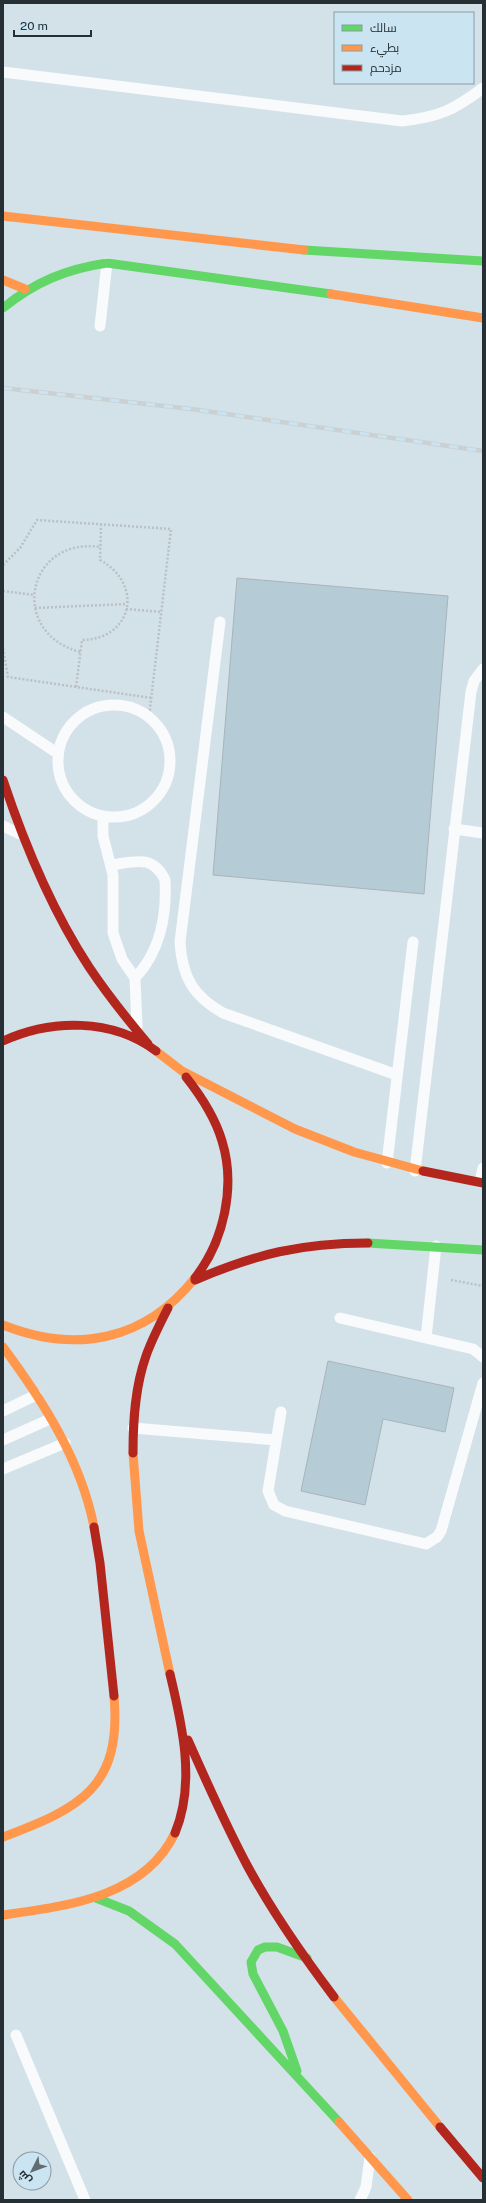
<svg xmlns="http://www.w3.org/2000/svg" width="486" height="2203" font-family="'Public Sans',Cairo,sans-serif">
	<style>
		.building { fill: #b5cbd6; stroke: #a9b4ba }
		.lines { fill: none; stroke-linecap: round; stroke-linejoin: round }
		.path { stroke: #bbc0c3; stroke-width: 2.5; stroke-dasharray: 2 2; stroke-linecap: butt }
		.lane { stroke: #f8fafc; stroke-width: 11 }
		.fast { stroke: #63d668; stroke-width: 9 }
		.slow { stroke: #ff974d; stroke-width: 9 }
		.jam { stroke: #b3261e; stroke-width: 9 }
		.rail-casing { stroke: #cbd0d2; stroke-width: 4.5 }
		.rail { stroke: #cbe4f1; stroke-width: 3; stroke-dasharray: 9; stroke-linecap: butt }
	</style>
	<rect width="100%" height="100%" fill="#d3e1e9"/>
	<path class="building" d="M237 578 448 596 424 894 213 875Z
		M328 1361 454 1388 445 1432 383 1419 365 1505 301 1491Z"/>
	<g class="lines">
		<path class="path" d="M3 565 20 548 37 520 171 529 149 717
			M3 591 34 595
			M35 608 127 604
			M126 609 162 612
			M3 648 8 677 152 698
			M80 652C7 632 27 536 101 547
			M76 687 82 640C133 639 144 584 100 560L101 525
			M451 1280 483 1286"/>
		<path class="lane" d="M3 72 402 121C439 117 454 110 483 88
			M100 326 107 263
			M220 622 180 942C182 977 193 996 223 1013L397 1075
			M58 761a56 56 0 1 1 112 0a56 56 0 1 1-112 0Z
			M3 717 57 753
			M103 817V836L113 875V933L122 959 135 978 137 1027
			M3 826 20 834
			M454 829 483 833
			M111 865C134 862 153 854 165 880 167 915 160 952 135 978
			M387 1163 413 942
			M415 1171 471 692 474 681 483 669
			M480 1182 483 1168
			M340 1318 473 1349 483 1357
			M426 1338 436 1246
			M3 1411 36 1395
			M281 1412 268 1491 274 1505 285 1511 426 1544 437 1537 441 1531 483 1383
			M133 1428 276 1440
			M3 1440 50 1419
			M3 1469 65 1443
			M16 2035 85 2200
			M360 2200 366 2187 370 2157"/>
		<path class="fast" d="M304 250 483 261
			M3 308C35 282 66 269 107 263L331 294
			M368 1243 483 1250
			M96 1898 129 1911 175 1944 339 2122
			M297 2071 283 2031 253 1974 251 1962 258 1950 265 1947H277L307 1958"/>
		<path class="slow" d="M3 216 304 250
			M3 280 25 289
			M331 294 483 318
			M156 1051 182 1071 295 1129 354 1152 423 1171
			M3 1325C76 1354 145 1341 195 1278
			M3 1347C43 1401 81 1460 94 1527
			M133 1453 139 1531 170 1674
			M3 1837C80 1808 122 1788 114 1696
			M3 1915C66 1906 144 1898 175 1833
			M334 1997 440 2127
			M339 2122 408 2200"/>
		<path class="jam" d="M3 780C25 846 51 909 89 967 107 994 127 1019 148 1044
			M3 1041C51 1019 112 1018 156 1051
			M186 1077C201 1096 215 1117 222 1141 236 1186 224 1241 195 1278
			M423 1171 483 1183
			M195 1280C256 1254 301 1243 368 1243
			M133 1453C133 1420 135 1387 146 1356 152 1339 160 1324 168 1308
			M94 1527 100 1563 114 1696
			M170 1674C182 1724 196 1783 175 1833
			M188 1740C207 1783 226 1826 248 1867 273 1913 303 1956 334 1997
			M440 2127 483 2178"/>
		<g class="rail-casing">
			<path id="rail" d="M3 388 191 409 483 451"/>
		</g>
		<use href="#rail" class="rail"/>
	</g>
	<rect width="486" height="2203" fill="none" stroke="#252f34" stroke-width="8"/>
	<rect x="334" y="12" width="140" height="72" fill="#cbe4f1" stroke="#899ca5"/>
	<rect x="342" y="25" width="20" height="6" fill="#63d668" stroke="#899ca5"/>
	<text x="370" y="32" font-size="12" fill="#252f34">سالك</text>
	<rect x="342" y="45" width="20" height="6" fill="#ff974d" stroke="#899ca5"/>
	<text x="370" y="52" font-size="12" fill="#252f34">بطيء</text>
	<rect x="342" y="65" width="20" height="6" fill="#b3261e" stroke="#899ca5"/>
	<text x="370" y="72" font-size="12" fill="#252f34">مزدحم</text>
	<g transform="translate(32 2171) rotate(228)"><circle r="19" fill="#cbe4f1" stroke="#899ca5"/>
	<path d="M0-3L7 15L0 10L-7 15Z" fill="#626d73"/>
	<text y="-6" font-size="11" font-weight="bold" text-anchor="middle" fill="#252f34">ش</text>
	</g>
	<path d="M14 30v6h77v-6" fill="none" stroke="#252f34" stroke-width="2"/>
	<text x="20" y="30" font-size="12" fill="#252f34" stroke="#cbe4f1" stroke-width="3" paint-order="stroke">20 m</text>
</svg>
